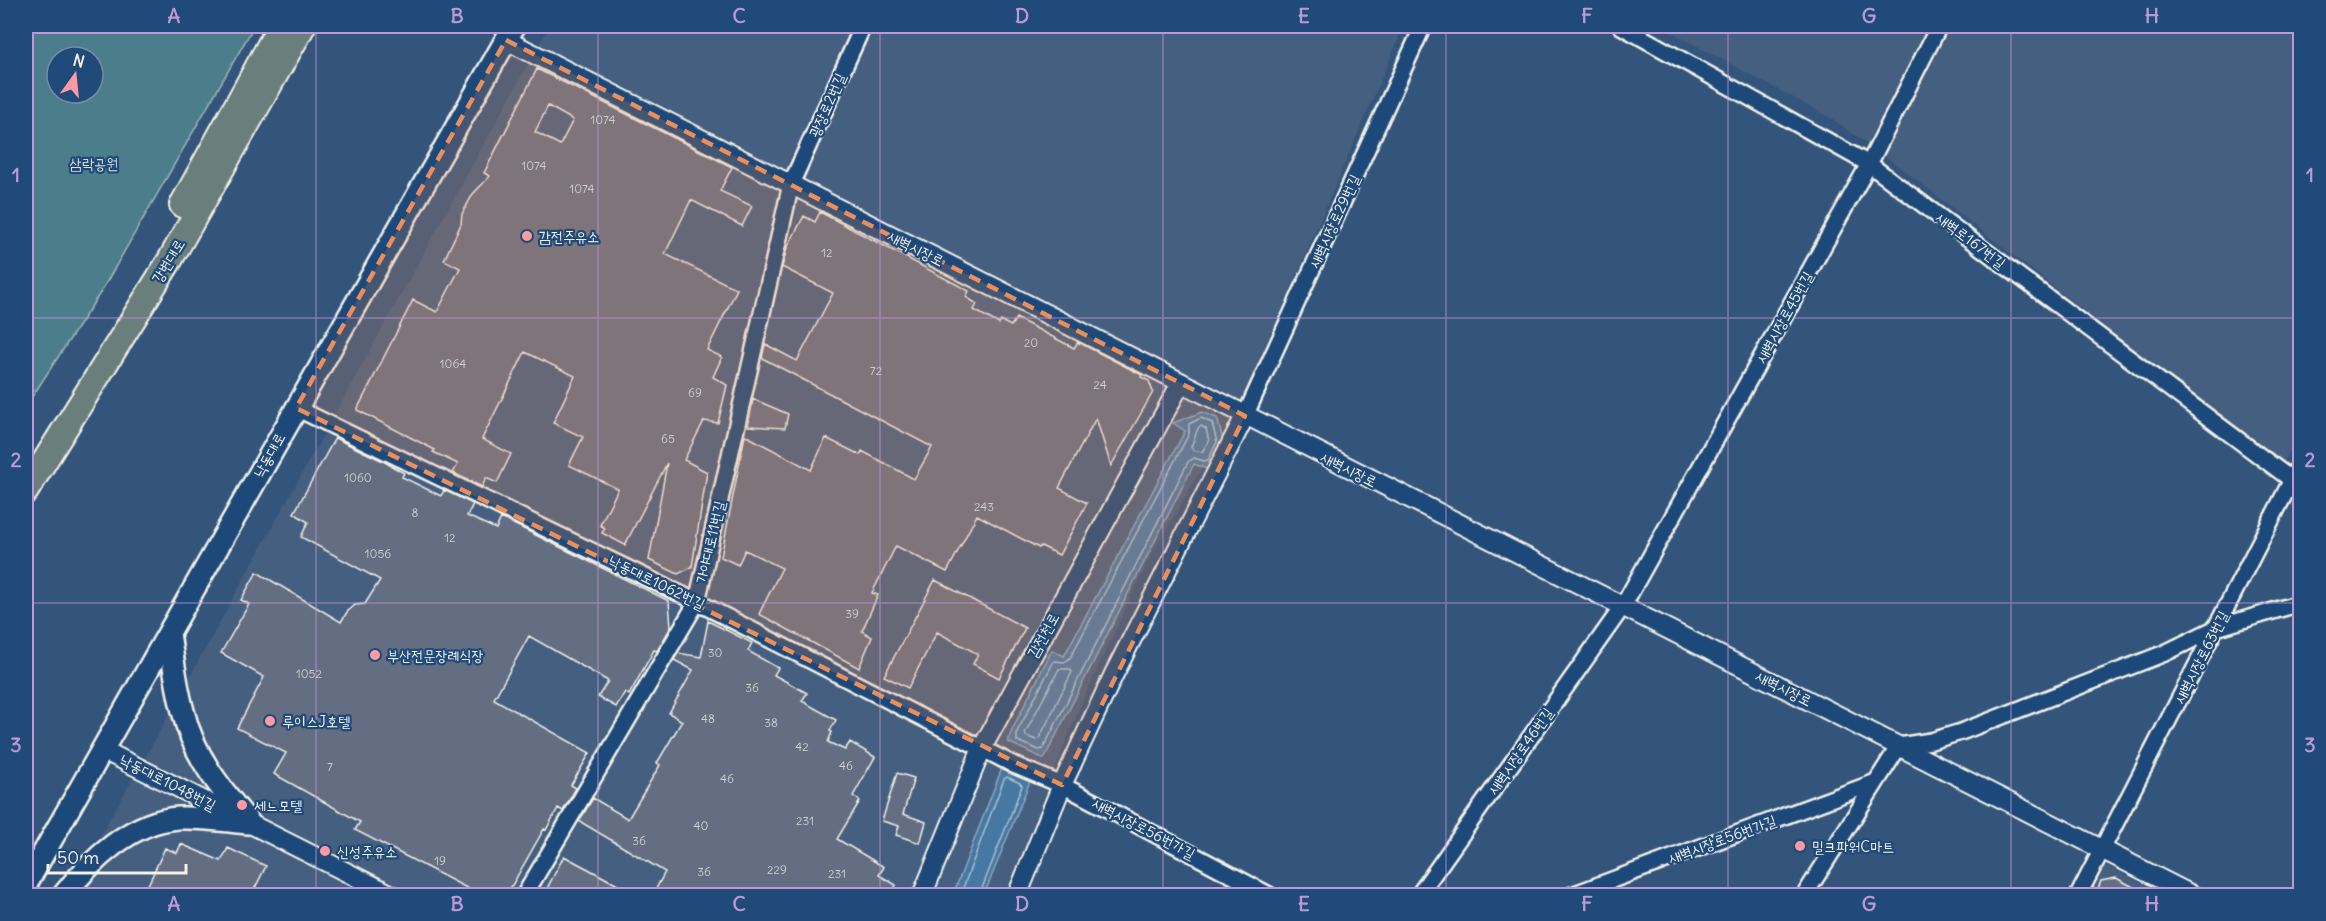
<svg xmlns="http://www.w3.org/2000/svg" width="2326" height="921" font-family="Delius,'Poor Story',sans-serif">
	<style>
		.built { fill: #455f80 }
		.green { fill: #4b7e8a; stroke: #a0b8b9; stroke-width: 1.5; fill-rule: evenodd }
		.water { fill: #4677a3; stroke: #8ca8bf; stroke-width: 1.5 }
		.lines { fill: none; stroke-linecap: round; stroke-linejoin: round }
		.shore { stroke: #aec0cc; stroke-width: 1.5 }
		.building { fill: #636e82; stroke: #f4f1e8; stroke-width: 1.5; fill-rule: evenodd }
		.minor-casing { stroke: #f4f1e8; stroke-width: 20 }
		.tertiary-casing { stroke: #f4f1e8; stroke-width: 22 }
		.secondary-casing { stroke: #f4f1e8; stroke-width: 26 }
		.trunk-casing { stroke: #f4f1e8; stroke-width: 28 }
		.minor { stroke: #1f4a7a; stroke-width: 15 }
		.tertiary { stroke: #1f4a7a; stroke-width: 18 }
		.secondary { stroke: #1f4a7a; stroke-width: 21 }
		.trunk { stroke: #6b7f7c; stroke-width: 24 }
		.marked { fill: #ec8e59; fill-opacity: 0.2; stroke: #ec8e59; stroke-width: 4.5; stroke-dasharray: 12 8; stroke-linejoin: round }
		.grid { fill: none; stroke: #be98d6; stroke-width: 1.5; stroke-opacity: 0.55 }
		.poi-dot { fill: #ff9aa2; stroke: #1f4a7a; stroke-width: 2 }
		.labels { text-anchor: middle; dominant-baseline: central; stroke-width: 4.5; stroke-linejoin: round; paint-order: stroke }
		.number-label { font-size: 12px; fill: #d0d0ce }
		.street-label { font-size: 15px; fill: #f4f1e8; stroke: #1f4a7a }
		.park-label { font-size: 15px; fill: #dbe0da; stroke: #1f4a7a }
		.poi-label { font-size: 15px; fill: #f4f1e8; stroke: #1f4a7a; text-anchor: start }
		.neatline { fill: none; stroke: #be98d6; stroke-width: 2 }
		.grid-label { font-size: 20px; text-anchor: middle; font-weight: bold; fill: #be98d6 }
	</style>
	<rect width="100%" height="100%" fill="#33557c"/>
	<filter id="ink" filterUnits="userSpaceOnUse"><feTurbulence type="fractalNoise" baseFrequency=".0167" numOctaves="2"/><feDisplacementMap in="SourceGraphic" scale="12" xChannelSelector="R" yChannelSelector="G"/><feConvolveMatrix kernelMatrix="1 2 1 2 8 2 1 2 1" color-interpolation-filters="sRGB"/></filter>
	<g filter="url(#ink)">
		<path class="built" d="M549 26H1404L1245 396 1150 557 1079 708 1007 895 65 896 141 765Z
			M1660 26H2300V430L2283 464 2220 417 1892 161 1831 118Z
			M2103 864 2165 895 2087 896Z"/>
		<path class="green" d="M26 26H254L102 290 26 406ZM57 57H93V93H57Z"/>
		<path class="water" d="M1202 412 1217 418 1224 443 1209 470 1194 464 1044 759 1008 742 1012 730 1052 650 1064 656 1185 431 1173 423Z
			M1002 768 1030 781 984 895H953Z"/>
		<g class="lines">
			<path class="shore" d="M1201 418 1212 423 1217 442 1208 460 1204 461 1194 458 1188 462 1043 749 1039 750 1017 741V732L1054 661 1065 662 1070 658 1189 434V424Z
				M1201 426 1206 429 1209 441 1202 452 1193 450 1191 447 1198 428Z
				M1059 669H1070L1072 672 1039 739 1036 740 1026 736 1025 733Z
				M960 896 1004 779 1007 777 1020 783 1022 786 979 896"/>
		</g>
		<path class="building" d="M537 69 732 167 720 191 752 206 742 226 691 200 665 254 737 289 707 350 722 357 713 377 727 385 718 423 704 421 684 460 707 472 692 567 678 574 649 560 667 463 625 545 602 533 605 528 600 525 618 489 569 465 583 437 553 423 575 376 525 352 482 439 511 454 497 483 486 478 482 487 453 473 458 464 433 452 435 450 357 410 413 300 437 312 460 268 444 260 461 224 462 214 473 194 490 176 484 173ZM548 106 573 120 560 145 535 132Z
			M820 212 969 291 966 297 977 304 974 310 999 324 1001 321 1011 326 1016 318 1074 348 1078 342 1142 375 1141 377 1149 381 1153 392 1111 466 1096 418 1059 488 1087 503 1059 555 1041 546 1039 548 977 515 947 572 896 546 872 593 878 595 862 631 872 637 859 668 759 614 782 568 745 550 738 565 721 557 745 435 811 470 826 438 860 455 862 451 914 479 932 447 762 358 765 344 797 361 833 293 782 267 787 248 804 216 815 222Z
			M753 399 788 414 785 428 748 426Z
			M335 438 383 461 404 473 402 477 441 496 444 490 473 504 467 516 496 529 501 518 669 601 671 627 657 651 654 650 629 695 625 692 616 707 598 697 608 681 529 636 494 699 590 753 571 785 576 788 563 811 558 808 546 830 544 829 506 896H482L355 830 360 822 274 774 286 753 237 728 264 677 221 653 249 604 241 600 257 572 341 622 347 612 355 605 365 604 380 580 301 537 308 522 294 513Z
			M935 580 1025 628 999 678 973 664 978 654 937 632 908 688 884 676Z
			M708 621 752 643 748 651 778 668 774 675 807 693 802 701 836 720 830 731 832 732 828 742 845 750 850 742 875 757 853 796 860 801 837 839 884 867 879 875 896 885 891 896H652L665 872 579 821 593 798 628 819 660 765 657 763 682 721 669 713 693 670 674 660 678 653 701 657Z
			M897 773 914 778 903 814 926 822 920 843 896 835 899 826 882 821Z
			M181 844 221 861 228 848 266 866 251 896H143L165 848 177 853Z
			M564 856 607 879 637 896H543Z
			M2116 878 2151 896H2095L2101 881Z"/>
		<g class="lines">
			<g class="minor-casing">
				<path id="minor" d="M1621 26 1869 164 2300 486
					M296 408 697 602 1014 765 1062 785 1271 896
					M1245 416 1423 26
					M524 896 697 602 791 184 863 26
					M1418 896 1623 606 1869 164 1939 26
					M1569 896 1876 782
					M1804 896 1899 746 1931 741 1961 732 2165 653 2216 628 2300 603
					M2078 896 2300 464"/>
			</g>
			<g class="tertiary-casing">
				<path id="tertiary" d="M506 40 2194 896
					M103 750 394 896
					M922 896 982 748 1181 383
					M1017 896 1062 785 1114 674 1245 416"/>
			</g>
			<g class="secondary-casing">
				<path id="secondary" d="M169 633C173 659 176 686 183 711 193 755 221 789 249 823
					M26 884 514 26
					M63 896C90 861 133 820 179 818 203 817 226 821 249 823"/>
			</g>
			<g class="trunk-casing">
				<path id="trunk" d="M182 205 280 26
					M26 491 170 260 303 26"/>
			</g>
			<use href="#minor" class="minor"/>
			<use href="#tertiary" class="tertiary"/>
			<use href="#secondary" class="secondary"/>
			<use href="#trunk" class="trunk"/>
		</g>
	</g>
	<path class="marked" d="M506 40 1245 416 1062 785 296 408Z"/>
	<path class="grid" d="M316 26V896M598 26V896M880 26V896M1163 26V896M1446 26V896M1728 26V896M2011 26V896M26 318H2300M26 603H2300"/>
	<g class="poi-dot">
		<circle cx="527" cy="236" r="6"/>
		<circle cx="375" cy="655" r="6"/>
		<circle cx="270" cy="721" r="6"/>
		<circle cx="242" cy="805" r="6"/>
		<circle cx="1800" cy="846" r="6"/>
		<circle cx="325" cy="851" r="6"/>
	</g>
	<g class="labels">
		<g class="number-label">
			<text x="603" y="119">1074</text>
			<text x="534" y="165">1074</text>
			<text x="582" y="188">1074</text>
			<text x="827" y="252">12</text>
			<text x="1031" y="342">20</text>
			<text x="453" y="363">1064</text>
			<text x="876" y="370">72</text>
			<text x="1100" y="384">24</text>
			<text x="695" y="392">69</text>
			<text x="668" y="438">65</text>
			<text x="358" y="477">1060</text>
			<text x="984" y="506">243</text>
			<text x="415" y="512">8</text>
			<text x="450" y="537">12</text>
			<text x="378" y="553">1056</text>
			<text x="852" y="613">39</text>
			<text x="715" y="652">30</text>
			<text x="309" y="673">1052</text>
			<text x="752" y="687">36</text>
			<text x="708" y="718">48</text>
			<text x="771" y="722">38</text>
			<text x="802" y="746">42</text>
			<text x="846" y="765">46</text>
			<text x="330" y="766">7</text>
			<text x="727" y="778">46</text>
			<text x="805" y="820">231</text>
			<text x="701" y="825">40</text>
			<text x="639" y="840">36</text>
			<text x="440" y="860">19</text>
			<text x="777" y="869">229</text>
			<text x="704" y="871">36</text>
			<text x="837" y="873">231</text>
		</g>
		<g class="street-label">
			<text transform="translate(827 105) rotate(-66)">광장로2번길</text>
			<text transform="translate(1334 221) rotate(-65)">새벽시장로29번길</text>
			<text transform="translate(1971 240) rotate(37)">새벽로167번길</text>
			<text transform="translate(916 248) rotate(27)">새벽시장로</text>
			<text transform="translate(168 261) rotate(-59)">강변대로</text>
			<text transform="translate(1784 317) rotate(-61)">새벽시장로45번길</text>
			<text transform="translate(269 455) rotate(-61)">낙동대로</text>
			<text transform="translate(1349 469) rotate(27)">새벽시장로</text>
			<text transform="translate(710 542) rotate(-77)">가야대로11번길</text>
			<text transform="translate(657 582) rotate(26)">낙동대로1062번길</text>
			<text transform="translate(1043 635) rotate(-61)">감전천로</text>
			<text transform="translate(2201 657) rotate(-63)">새벽시장로63번길</text>
			<text transform="translate(1784 688) rotate(27)">새벽시장로</text>
			<text transform="translate(1520 751) rotate(-55)">새벽시장로46번길</text>
			<text transform="translate(168 782) rotate(27)">낙동대로1048번길</text>
			<text transform="translate(1144 828) rotate(28)">새벽시장로56번가길</text>
			<text transform="translate(1722 839) rotate(-20)">새벽시장로56번가길</text>
		</g>
		<g class="park-label">
			<text x="94" y="163">삼락공원</text>
		</g>
		<g class="poi-label">
			<text x="539" y="236">감전주유소</text>
			<text x="387" y="655">부산전문장례식장</text>
			<text x="282" y="721">루이스J호텔</text>
			<text x="254" y="805">세느모텔</text>
			<text x="1812" y="846">밀크파워C마트</text>
			<text x="337" y="851">신성주유소</text>
		</g>
	</g>
	<rect width="2326" height="921" fill="none" stroke="#1f4a7a" stroke-width="66"/>
	<g transform="translate(75 75) rotate(15)"><circle r="28" fill="#1f4a7a" stroke="#748da6" stroke-width="1.5"/>
	<path d="M0-4.5L10 22L0 15L-10 22Z" fill="#ff9aa2"/>
	<text y="-9" font-size="16" font-weight="bold" text-anchor="middle" fill="#f4f1e8">N</text>
	</g>
	<path d="M48 864v9h138v-9" fill="none" stroke="#f4f1e8" stroke-width="3"/>
	<text x="57" y="864" font-size="18" fill="#f4f1e8" stroke="#1f4a7a" stroke-width="4.5" paint-order="stroke">50 m</text>
	<rect x="33" y="33" width="2260" height="855" class="neatline"/>
	<g class="grid-label">
		<text x="174" y="23">A</text>
		<text x="457" y="23">B</text>
		<text x="739" y="23">C</text>
		<text x="1022" y="23">D</text>
		<text x="1304" y="23">E</text>
		<text x="1587" y="23">F</text>
		<text x="1869" y="23">G</text>
		<text x="2152" y="23">H</text>
		<text x="16" y="182">1</text>
		<text x="2310" y="182">1</text>
		<text x="16" y="467">2</text>
		<text x="2310" y="467">2</text>
		<text x="16" y="752">3</text>
		<text x="2310" y="752">3</text>
		<text x="174" y="911">A</text>
		<text x="457" y="911">B</text>
		<text x="739" y="911">C</text>
		<text x="1022" y="911">D</text>
		<text x="1304" y="911">E</text>
		<text x="1587" y="911">F</text>
		<text x="1869" y="911">G</text>
		<text x="2152" y="911">H</text>
	</g>
</svg>
